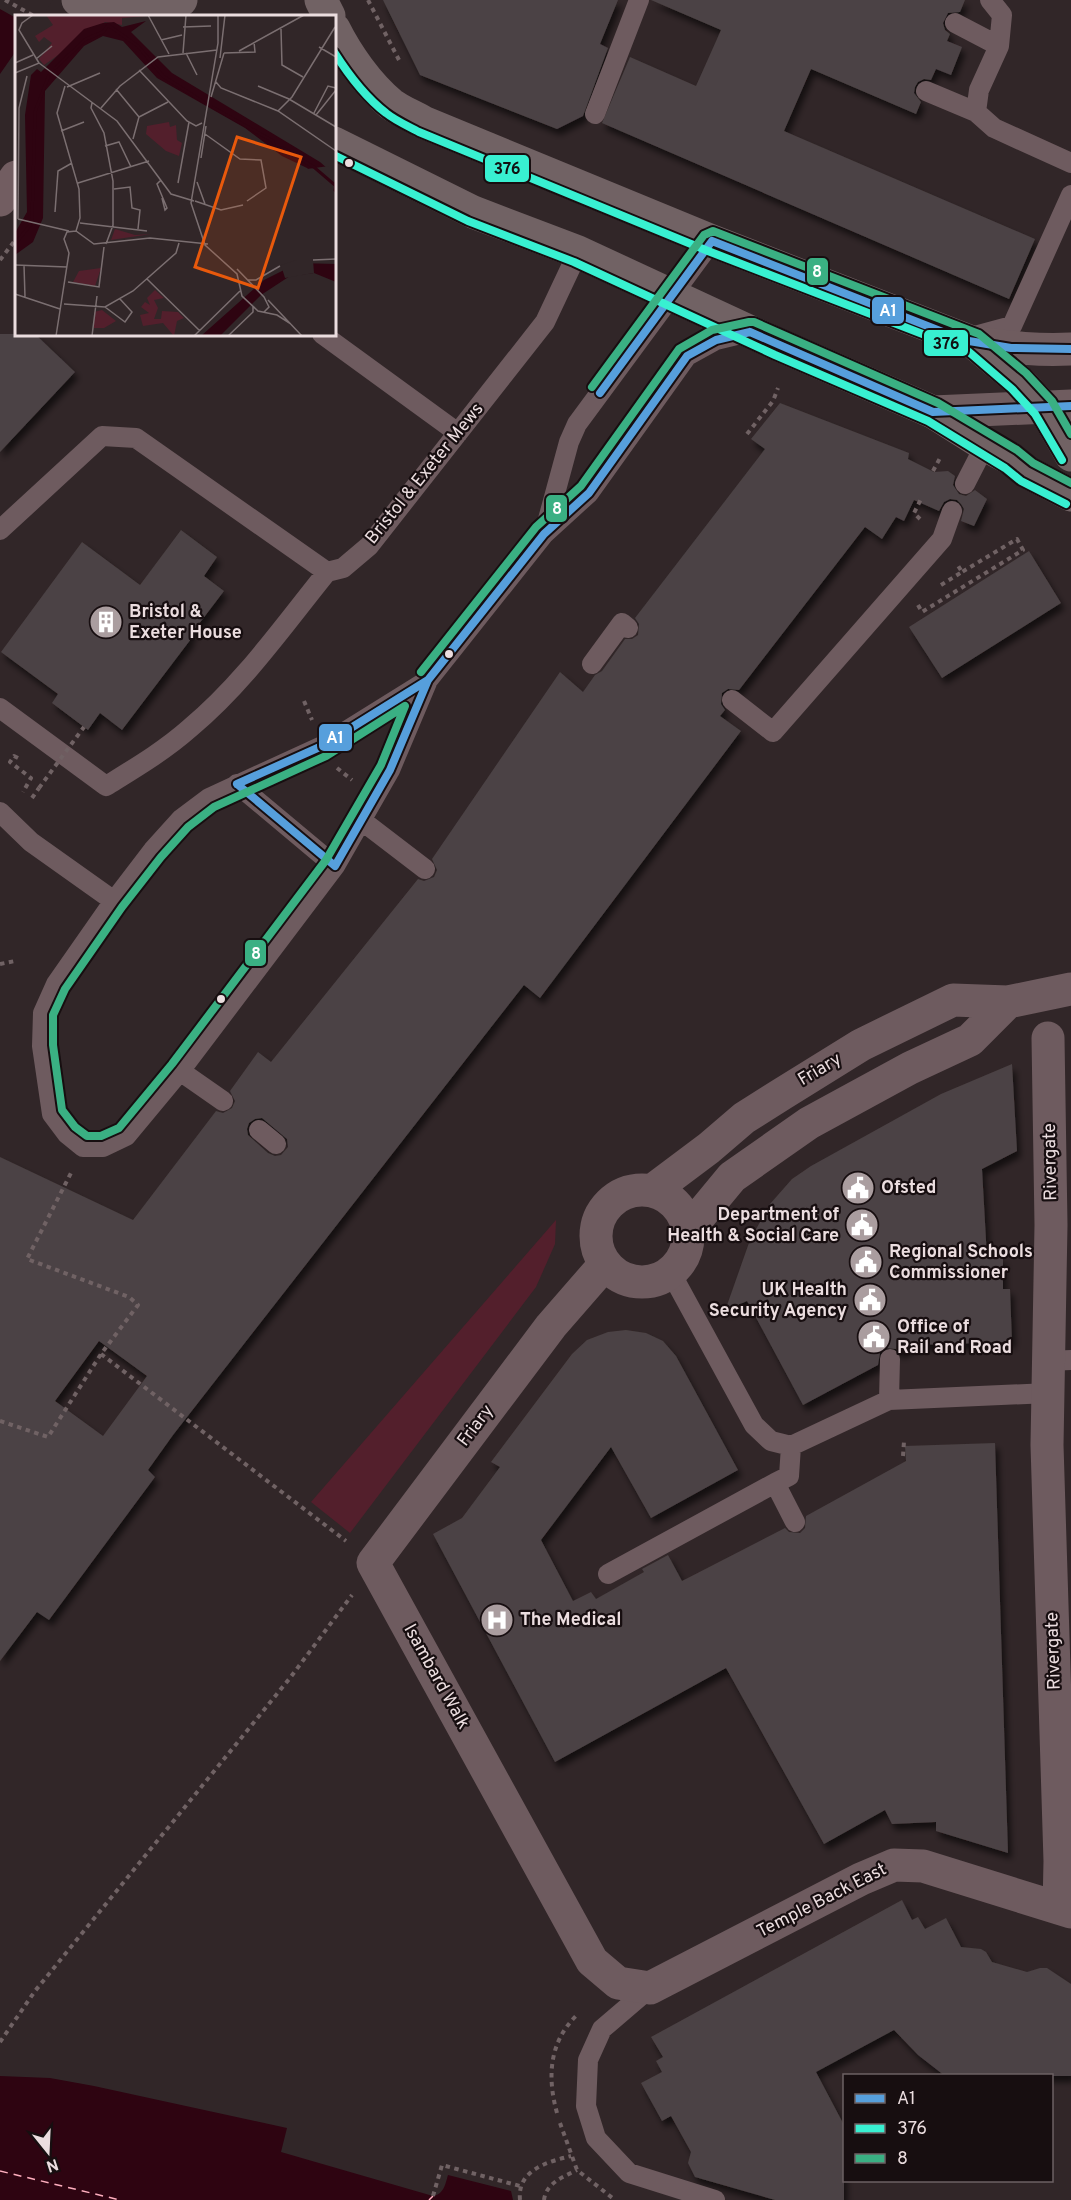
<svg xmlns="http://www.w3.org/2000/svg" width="1071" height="2200" font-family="Overpass,sans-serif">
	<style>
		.green { fill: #531f2c }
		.water { fill: #2e0411 }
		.pier { fill: #312628 }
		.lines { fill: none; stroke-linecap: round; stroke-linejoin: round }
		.ferry { stroke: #feafbe; stroke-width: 1.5; stroke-dasharray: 8 6; stroke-linecap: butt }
		.building { fill: #4b4244; fill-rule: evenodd; filter: url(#shadow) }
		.path { stroke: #706264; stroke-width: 4; stroke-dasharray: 4.5 4.5; stroke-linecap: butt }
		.lane { stroke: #6e5b5f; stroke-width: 20 }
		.street { stroke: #6e5b5f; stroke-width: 33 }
		.secondary { stroke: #725d61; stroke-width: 33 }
		.primary { stroke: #6f5c5f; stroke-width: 33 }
		.highway { stroke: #716264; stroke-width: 33 }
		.path-bridge { stroke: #706264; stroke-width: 4; stroke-dasharray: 4.5 4.5; stroke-linecap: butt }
		.bus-1-casing { stroke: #170e10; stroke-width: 12 }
		.bus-2-casing { stroke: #170e10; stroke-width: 12 }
		.bus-3-casing { stroke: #170e10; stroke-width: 12 }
		.bus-1 { stroke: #569fdc; stroke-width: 8 }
		.bus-2 { stroke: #38f0d1; stroke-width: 8 }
		.bus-3 { stroke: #3ab083; stroke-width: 8 }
		.bus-dot { fill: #ebdddf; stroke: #170e10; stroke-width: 2 }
		.labels { text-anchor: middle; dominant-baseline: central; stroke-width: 4.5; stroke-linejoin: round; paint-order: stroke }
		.street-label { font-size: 18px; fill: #ebdddf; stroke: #170e10 }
		.poi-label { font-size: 18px; font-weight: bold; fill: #ebdddf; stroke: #170e10; text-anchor: start }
		.inset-river { fill: none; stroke: #2e0411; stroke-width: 3 }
		.inset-road { fill: none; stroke: #7b6f71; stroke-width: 1.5 }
		.view { fill: #e8590c; fill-opacity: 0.15; stroke: #e8590c; stroke-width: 3 }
		.inset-edge { fill: none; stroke: #ebdddf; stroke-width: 3 }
		.line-badge { stroke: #170e10; stroke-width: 2 }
		.badge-label { font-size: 16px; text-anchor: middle; font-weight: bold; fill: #fff }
		.pale-badge-label { font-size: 16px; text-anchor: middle; font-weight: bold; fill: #111 }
	</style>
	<defs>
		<filter id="shadow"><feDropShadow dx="3.5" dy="6" stdDeviation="3" flood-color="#0009"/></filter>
	</defs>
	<rect width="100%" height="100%" fill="#312628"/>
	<path class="green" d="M556 1220 555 1244 536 1287 350 1533 311 1502Z"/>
	<path class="water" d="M0 0 16 16V51L0 74Z
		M0 2076 50 2078 94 2086 287 2128 281 2152 433 2196C444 2194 445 2185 448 2175L511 2191 513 2200H0Z"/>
	<path class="pier" d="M0 0H53L42 16 16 18 0 9Z"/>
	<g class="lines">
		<path class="ferry" d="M0 2171 120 2200
			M429 2200 433 2196"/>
	</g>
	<path class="building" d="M383 0H618L600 44 608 48 583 116 557 129 420 75Z
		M651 0H965L960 12 948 13 943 23 945 30 950 34 947 41 962 47 951 75 936 69 931 80 924 79 918 82 915 87 914 93 921 102 916 114 811 69 784 131 1035 239 1009 299 602 123 630 57 696 86 721 30Z
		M0 334H35L75 372 0 452Z
		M780 403 909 453 908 459 934 472 948 471 955 476 953 485 959 494 966 496 975 490 987 499 974 526 961 521 964 509 961 504 957 500 950 499 944 502 939 511 914 500 904 521 896 517 882 539 865 527 739 690 728 689 722 693 721 704 725 710 720 716 741 731 540 998 524 985 173 1435 148 1470 155 1477 49 1620 37 1612 0 1661V1157L133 1220 216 1111 223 1113 232 1108 235 1101 230 1091 258 1052 271 1062 418 879 424 881 434 877 437 870 432 859 560 672 583 692 595 675 602 671 625 639H632L638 635 639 624 635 618 765 449 751 439ZM262 1118 287 1139 288 1147 281 1155 275 1156 268 1153 248 1135 247 1129 249 1123 255 1119ZM99 1341 147 1376 103 1436 55 1401Z
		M181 530 217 557 204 576 224 591 189 637 191 639 122 730 100 713 88 730 52 703 58 694 1 652 82 542 140 585Z
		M1029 551 1061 603 942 678 909 627Z
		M1012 1064 1017 1151 982 1169 987 1258 1003 1257V1289H1010L1012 1342 915 1345 900 1353 896 1349 885 1348 880 1353 878 1365 803 1405 747 1301 725 1311 750 1240 770 1204 792 1179 811 1166 941 1094Z
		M626 1330 646 1333 663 1341 676 1356 738 1470 651 1518 611 1447 541 1540 573 1601 591 1592 596 1599 644 1572 642 1569 668 1555 682 1581 785 1528 789 1532 800 1533 805 1528 806 1516 906 1461 905 1446 995 1443 1008 1853 936 1831V1822L892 1824 885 1810 824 1844 726 1668 555 1762 433 1534 462 1518 500 1467 491 1462 572 1354 587 1340 608 1332Z
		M902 1900 912 1920 918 1917 925 1929 946 1918 961 1947 981 1949 986 1952 992 1962 1027 1972 1040 1968H1047L1071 1984V2076H945L918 2055 894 2030 816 2072 844 2125V2200H775L695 2177 688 2163 691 2152 671 2116 662 2121 641 2083 662 2072 656 2061 663 2057 651 2037Z"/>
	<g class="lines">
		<path class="path" d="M5 0 34 16
			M368 0 399 60
			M0 260 16 239
			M747 434 773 401 778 388
			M933 471 940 458
			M920 519 914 513 922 497
			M941 585 962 572 957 564
			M918 605 922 612 1023 550 1017 539 962 572
			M304 701 312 720
			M18 758 14 756 10 762 31 778 23 792
			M337 768 352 780
			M32 798 39 788
			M0 964 15 961
			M101 1354 346 1541
			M0 1421 48 1437 101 1354 138 1305 129 1297 27 1259 71 1173
			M903 1456 904 1441
			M0 2042 35 1991 290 1678 352 1595
			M557 2113C547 2077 549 2042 577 2015
			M560 2123 577 2170 615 2200
			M433 2196 442 2165 520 2186
			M520 2200C517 2170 547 2162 571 2156
			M544 2200C546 2183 563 2177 577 2170"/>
		<path class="lane" d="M990 0 1002 15 999 46 979 90 976 112 994 128 1071 163
			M955 23 999 46
			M926 91 976 112
			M595 114 639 0
			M322 334 458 433
			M975 336 1012 326 1071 195
			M965 484 985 445
			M0 530 102 436 136 438 327 572
			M544 534 569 442 577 424 712 241
			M592 664 622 623 628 628
			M428 680 322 746 209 798 181 819 153 850 114 901 56 984 43 1013 42 1046 52 1114 67 1134 83 1147H103L126 1136 180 1071 335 866 390 770 428 680 544 534 589 493 687 356 716 340 749 332
			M732 700 773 732 942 539 952 511
			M0 708 106 786C135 768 164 751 190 728 243 684 284 625 327 572L343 568 369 546 545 322 578 252
			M237 784 335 866
			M0 812 31 842 114 901
			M361 820 425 869
			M180 1071 223 1101
			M259 1130 276 1144
			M671 1273 754 1425 771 1441 791 1446 889 1400 1049 1393
			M1049 1361 1071 1360
			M889 1400 890 1359
			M775 1483 789 1476 791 1446
			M608 1574 775 1483 795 1522
			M650 1988 602 2029 588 2060 586 2106 596 2138 629 2173 715 2200"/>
		<path class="street" d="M1048 1038 1051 1225 1047 1445 1060 1861 1059 1908
			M596 1236a46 46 0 1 1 92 0a46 46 0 1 1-92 0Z
			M653 1190 709 1148 744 1118 782 1094 861 1045 953 1000 1008 1002 1071 989
			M689 1229 732 1177 809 1123 910 1068 970 1040 1008 1002
			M605 1264 551 1326 373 1563 592 1961 618 1983 650 1988 861 1879 894 1865 923 1866 1071 1912"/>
		<path class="secondary" d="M0 200 16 177"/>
		<path class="primary" d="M974 343C1007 347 1038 351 1071 349
			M933 412 1071 406"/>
		<path class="highway" d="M78 0 97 10H133L181 0
			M321 0 329 16
			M334 29C347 55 368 85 391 104 400 111 413 116 423 122L712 241 974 343 1019 381 1044 408 1071 455
			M334 143 473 212 578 252 779 345 933 412 985 445 1011 459 1027 472 1071 495"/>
		<path class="path-bridge" d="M39 788 84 727"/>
		<g class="bus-1-casing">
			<path id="bus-1" d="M712 241 963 340 1011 348 1071 349
				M750 332 933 412 1071 406
				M600 393 712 241
				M237 784 322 746 428 680
				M237 784 335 866
				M335 866 390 770 428 680 544 534 589 493 687 356 716 340 750 332"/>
		</g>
		<g class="bus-2-casing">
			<path id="bus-2" d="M334 52C348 74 365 97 386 113 396 121 408 126 419 132L708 251 969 352 1012 389 1035 414 1062 460
				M334 155 468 221 574 262 775 355 928 421 1005 468 1021 481 1066 504"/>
		</g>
		<g class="bus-3-casing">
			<path id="bus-3" d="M592 387 704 235 713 231 979 334 1026 373 1052 401 1071 434
				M421 672 536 527 581 486 679 349 712 330 749 322H754L938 403 1017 450 1033 463 1071 483
				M405 706 381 765 326 860 172 1064 119 1128 101 1136H87L75 1127 62 1110 53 1045V1015L65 989 122 907 161 857 188 827 214 807 326 756Z"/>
		</g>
		<use href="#bus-1" class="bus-1"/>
		<use href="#bus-2" class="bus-2"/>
		<use href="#bus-3" class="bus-3"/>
	</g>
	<defs>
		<g id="building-disc" transform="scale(1.725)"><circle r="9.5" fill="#aa9d9f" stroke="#170e10"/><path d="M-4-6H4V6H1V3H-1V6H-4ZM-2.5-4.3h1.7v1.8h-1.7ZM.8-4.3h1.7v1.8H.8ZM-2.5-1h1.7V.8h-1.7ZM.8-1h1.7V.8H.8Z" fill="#fff"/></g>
		<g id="civic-disc" transform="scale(1.725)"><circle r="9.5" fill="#aa9d9f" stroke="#170e10"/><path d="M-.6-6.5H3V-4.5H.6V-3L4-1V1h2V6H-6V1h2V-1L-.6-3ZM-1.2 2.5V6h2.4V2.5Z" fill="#fff"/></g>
		<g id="hospital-disc" transform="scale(1.725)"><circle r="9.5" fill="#aa9d9f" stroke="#170e10"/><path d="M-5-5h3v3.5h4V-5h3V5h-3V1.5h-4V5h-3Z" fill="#fff"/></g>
	</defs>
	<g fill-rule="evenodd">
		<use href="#building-disc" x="106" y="622"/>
		<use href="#civic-disc" x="858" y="1188"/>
		<use href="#civic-disc" x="862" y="1225"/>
		<use href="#civic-disc" x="866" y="1262"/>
		<use href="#civic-disc" x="870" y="1300"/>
		<use href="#civic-disc" x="874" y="1337"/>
		<use href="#hospital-disc" x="497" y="1620"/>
	</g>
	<g class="bus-dot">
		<circle cx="349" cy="163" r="5"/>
		<circle cx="449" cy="654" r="5"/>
		<circle cx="221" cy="999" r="5"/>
	</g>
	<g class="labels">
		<g class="street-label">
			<text transform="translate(425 474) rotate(-51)">Bristol &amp; Exeter Mews</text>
			<text transform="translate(820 1070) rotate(-31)">Friary</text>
			<text transform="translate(1051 1162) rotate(-91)">Rivergate</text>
			<text transform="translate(476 1426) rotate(-53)">Friary</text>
			<text transform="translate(1054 1651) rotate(-92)">Rivergate</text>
			<text transform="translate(436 1677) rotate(61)">Isambard Walk</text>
			<text transform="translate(822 1901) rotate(-27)">Temple Back East</text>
		</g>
		<g class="poi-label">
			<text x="129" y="612">Bristol &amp;<tspan x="129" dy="21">Exeter House</tspan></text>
			<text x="881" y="1188">Ofsted</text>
			<text x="839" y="1215" text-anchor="end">Department of<tspan x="839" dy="21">Health &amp; Social Care</tspan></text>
			<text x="889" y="1252">Regional Schools<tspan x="889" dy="21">Commissioner</tspan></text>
			<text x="847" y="1290" text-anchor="end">UK Health<tspan x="847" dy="21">Security Agency</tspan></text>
			<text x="897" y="1327">Office of<tspan x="897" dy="21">Rail and Road</tspan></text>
			<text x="520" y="1620">The Medical</text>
		</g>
	</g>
	<g transform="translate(15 15)">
		<rect width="321" height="321" fill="#312628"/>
		<path d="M31 0H131V1L107 3V10L90 7 29 50 24 44 37 28 29 22 24 27 20 21 38 10ZM154 107 155 112 161 110 162 125 167 128 164 141 151 136 131 119 132 111ZM100 214 120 220 136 219 96 225ZM86 253 80 271 58 267 64 256ZM140 275 149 283 139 285 143 293 139 304H146L147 296 163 297 169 303 162 306 159 321 148 308 128 311 125 300 134 298 126 292 130 287 135 290 132 283ZM87 295 101 306 89 313H79V297Z" fill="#531f2c"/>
		<path d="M131 6 116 17 157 58 305 147 321 161V178L292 153 267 141 230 113 142 63 108 26 88 21 69 31 30 76 28 203 18 227 0 240V218L12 197 10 100 16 60 22 54 26 57 69 14 88 8 99 7 107 12ZM283 248 321 249V267L299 258 275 261 246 280 205 321H186L249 265Z" fill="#2e0411"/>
		<path d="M314 151 321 157 318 179 292 157V154ZM282 245H298L299 258 270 263 266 250Z" fill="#312628"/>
		<path class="inset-river" d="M39 54 71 24 88 17 93 10 123 31 148 61 190 88M197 92 258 126 260 134 268 133 300 153 321 171M17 205 20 97 34 60M0 229 16 209"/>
		<path class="inset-road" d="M18 0 7 8 4 15 24 48M133 0 154 39M203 0V28L176 188 190 230 222 259 227 281 243 296 262 300 276 309M168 12 196 11M266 14 267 50 288 62M146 25 167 20M304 32 321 42M224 36 289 0M168 38 171 0M171 38 182 60M209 38 240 37 239 27M205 43 210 0M21 44 37 31M0 48 18 40M124 55 172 106 181 111 187 108M0 58 24 48 102 106 156 179 179 186M201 67 206 73 263 96 321 136M50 71 42 98 64 174 65 203 61 216M243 71 274 84 321 112M52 72 85 58M101 74 124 102 118 124M196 82 209 38M77 88 76 93 89 118 98 166V210L91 229M86 93 105 71 143 42 202 35M263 96 277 82 320 12M299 98 313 71 321 73M301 100 321 75M124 102 153 87M46 116 69 107M190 119 225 144 246 145 251 173 232 186M90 131 104 127 116 152M186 143 191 111M146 165 142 169 152 193 150 195 147 183M182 167 190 189M63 168 134 146M163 168 174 107M99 174 115 172 117 193 125 195 123 214M180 186 206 195 228 190M40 197 43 156 57 148M3 204 4 93 12 61M3 204 54 216M65 208 132 216M298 245 321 244M0 250 52 252M9 250 10 282M222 254 249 282 254 292 249 297M132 264 185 316M233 265H241L265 251M53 267 84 272 89 232M0 279 45 294M253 285 287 321M49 289 90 292 118 276 161 238 164 228M90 292 110 307 117 297 105 284M41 321 54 238 49 224 52 217 61 216 79 229 135 223 193 229M77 321 82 281M179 321 225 276M213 321 238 297V291"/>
		<path class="view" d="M222 122 286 142 243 273 180 252Z"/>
		<rect width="321" height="321" class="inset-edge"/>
	</g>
	<g class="line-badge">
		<rect x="484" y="154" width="46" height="29" rx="6" fill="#38f0d1"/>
		<rect x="806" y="257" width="23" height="29" rx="6" fill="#3ab083"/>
		<rect x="871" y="296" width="34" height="29" rx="6" fill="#569fdc"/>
		<rect x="923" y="329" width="46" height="28" rx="6" fill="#38f0d1"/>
		<rect x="545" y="494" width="23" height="29" rx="6" fill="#3ab083"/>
		<rect x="318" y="723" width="35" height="29" rx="6" fill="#569fdc"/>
		<rect x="244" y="939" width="23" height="28" rx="6" fill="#3ab083"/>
	</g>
	<g class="badge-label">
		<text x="817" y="277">8</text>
		<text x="888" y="316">A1</text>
		<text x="557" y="514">8</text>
		<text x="335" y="743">A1</text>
		<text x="256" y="959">8</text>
	</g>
	<g class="pale-badge-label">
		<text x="507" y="174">376</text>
		<text x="946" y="349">376</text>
	</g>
	<rect x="843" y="2074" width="210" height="108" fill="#170e10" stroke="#6c6163" stroke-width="1.5"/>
	<rect x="855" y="2094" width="30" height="9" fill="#569fdc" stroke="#6c6163" stroke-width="1.5"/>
	<text x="897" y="2104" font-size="18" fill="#ebdddf">A1</text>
	<rect x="855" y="2124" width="30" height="9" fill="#38f0d1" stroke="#6c6163" stroke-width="1.5"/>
	<text x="897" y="2134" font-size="18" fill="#ebdddf">376</text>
	<rect x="855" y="2154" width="30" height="9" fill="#3ab083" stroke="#6c6163" stroke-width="1.5"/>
	<text x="897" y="2164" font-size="18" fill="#ebdddf">8</text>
	<g transform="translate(48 2152) rotate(162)" stroke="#170e10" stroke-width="4.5" paint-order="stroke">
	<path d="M0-4.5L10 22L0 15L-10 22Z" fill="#ebdddf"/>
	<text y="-9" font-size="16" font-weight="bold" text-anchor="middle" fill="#ebdddf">N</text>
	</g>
</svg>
